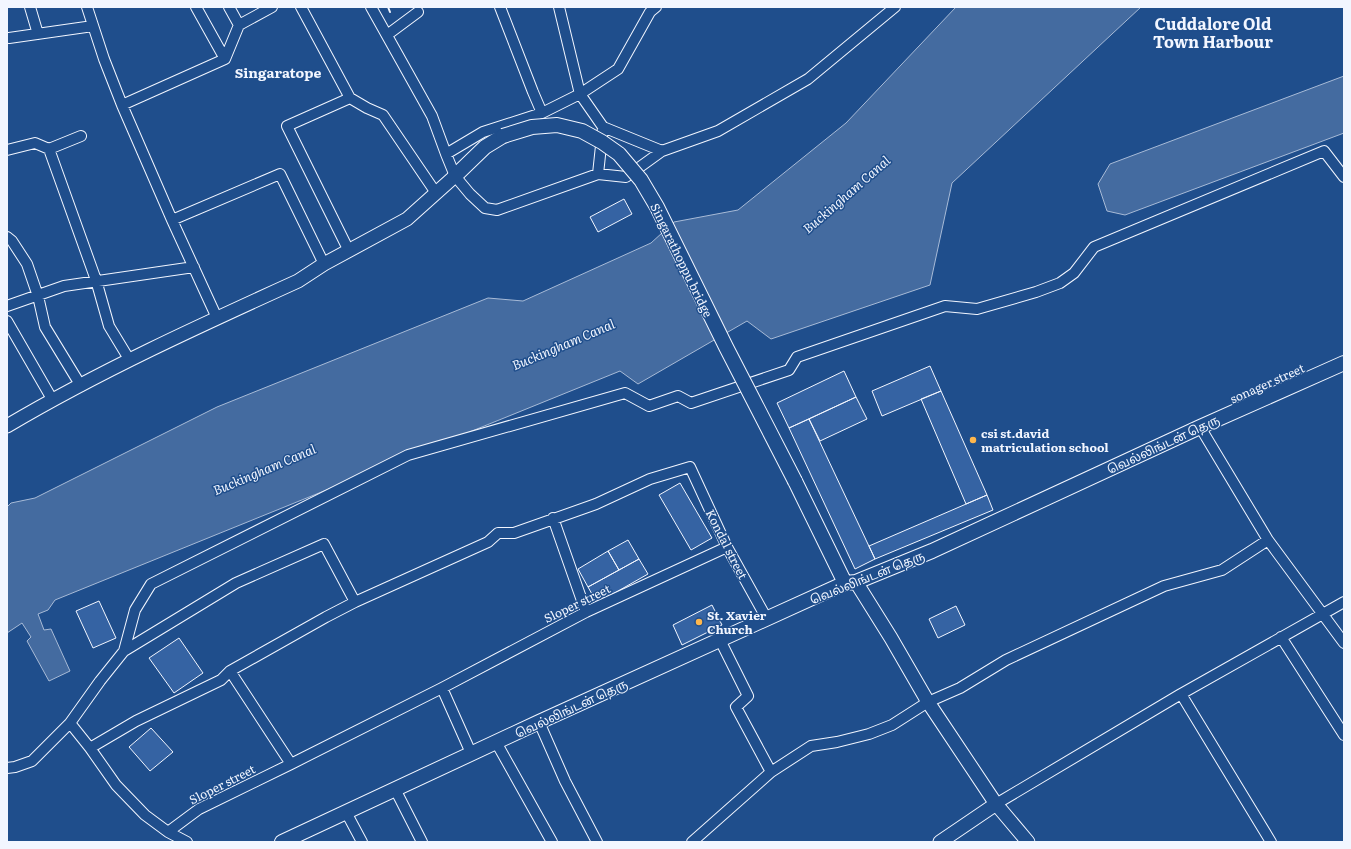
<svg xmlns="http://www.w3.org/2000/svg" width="1351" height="849" font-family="Literata,'Noto Sans Tamil',serif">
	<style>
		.water { fill: #446ba0; stroke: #a8bbd7 }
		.building { fill: #3563a3; stroke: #f2f6ff }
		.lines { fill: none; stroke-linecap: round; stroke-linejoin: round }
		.minor-casing { stroke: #f2f6ff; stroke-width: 12 }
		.tertiary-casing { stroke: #f2f6ff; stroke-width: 15 }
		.secondary-casing { stroke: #f2f6ff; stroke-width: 16 }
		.minor { stroke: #1f4e8c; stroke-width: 10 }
		.tertiary { stroke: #1f4e8c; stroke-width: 13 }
		.secondary { stroke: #1f4e8c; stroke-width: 14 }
		.secondary-bridge-casing { stroke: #f2f6ff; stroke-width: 16; stroke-linecap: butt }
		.secondary-bridge { stroke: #1f4e8c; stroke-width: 14 }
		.wall { stroke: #f2f6ff; stroke-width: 2 }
		.poi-dot { fill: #ffb74d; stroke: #1f4e8c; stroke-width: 1.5 }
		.labels { text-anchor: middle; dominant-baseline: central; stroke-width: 3; stroke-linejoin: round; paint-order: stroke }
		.street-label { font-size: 12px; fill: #f2f6ff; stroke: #1f4e8c }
		.poi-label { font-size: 12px; font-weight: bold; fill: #f2f6ff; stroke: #1f4e8c; text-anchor: start }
		.water-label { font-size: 13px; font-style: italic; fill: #f2f6ff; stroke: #1f4e8c }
		.quarter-label { font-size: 14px; font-weight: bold; fill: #f2f6ff; stroke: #1f4e8c }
		.district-label { font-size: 16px; font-weight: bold; fill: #f2f6ff; stroke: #1f4e8c }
	</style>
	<rect width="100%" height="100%" fill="#1f4e8c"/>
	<path class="water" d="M956 7H1141L952 183 930 285 771 339 747 321 638 384 620 371 55 600 48 610 38 614 44 630 51 629 70 671 49 681 27 641 31 637 22 623 7 633V507L11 503 35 498 217 407 488 298 523 301 651 243 674 222 738 210 846 123Z
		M1344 76V133L1125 215 1107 211 1098 184 1110 164Z"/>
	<path class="building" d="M624 199 632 214 598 232 590 217Z
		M930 366 941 391 882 416 872 391Z
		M844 371 856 397 789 428 777 403Z
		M941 391 987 495 966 504 921 399Z
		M856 397 867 419 820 441 809 419Z
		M809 419 875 559 855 569 789 428Z
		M680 483 712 538 691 550 659 495Z
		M987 495 993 510 875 559 869 546Z
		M628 540 639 559 619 570 608 551Z
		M608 551 619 570 588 587 578 569Z
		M639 559 648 574 597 603 588 587Z
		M99 601 116 638 93 648 76 611Z
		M712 605 722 625 682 645 673 625Z
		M956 606 965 625 938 638 929 619Z
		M179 638 203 673 174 693 149 658Z
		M151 728 173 752 150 771 129 747Z"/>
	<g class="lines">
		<g class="minor-casing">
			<path id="minor" d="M30 7 38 34
				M87 7 104 59 122 105
				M196 7 225 59
				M229 7 239 25
				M301 7 350 98 287 126 349 251
				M371 7 432 116 446 154 483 132 542 113 580 94 618 69 650 12 656 7
				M500 7 533 92 542 113
				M387 35 418 12
				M9 38 93 26
				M350 98 367 108 383 115 436 193
				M603 127 662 151 718 131 808 79 895 7
				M49 149 96 280 109 326 129 359
				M7 150 35 143 49 149 81 136
				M446 154 455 176 470 194 485 208 497 210 598 174 603 127 580 94 559 7
				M598 174 626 177 662 151
				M172 220 280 174 324 264
				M7 237 12 241 27 264 38 296 45 327 81 386
				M7 306 64 286 194 267
				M217 318 172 220 122 105 225 59 239 25 272 7
				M7 321 52 399
				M1205 425 1200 427 1268 540 1344 643
				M553 518 586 612
				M1281 637 1344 735
				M124 651 236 583 324 544 355 602
				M230 671 291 764
				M442 688 471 753
				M1181 694 1271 842
				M539 722 565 781 597 842
				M70 723 90 748 116 785 145 815 168 832 187 842
				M496 742 552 842
				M90 748 136 721 221 680 230 671 326 617 355 602 488 542 498 533H514L596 504 650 479 690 467 727 547 767 619
				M7 768 15 767 32 761 70 723 100 681 124 651 135 610 151 584 408 455 625 393 649 406 678 396 691 403 789 370 797 357 945 306 977 309 1036 292 1060 283 1074 273 1094 247 1324 151 1344 177
				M771 772 811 746 837 742 869 734 892 725 928 702 960 688 1006 660 1164 586 1222 570 1268 540
				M395 789 422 842
				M996 804 1181 694 1344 602
				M346 812 362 842
				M168 832 199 809 291 764 442 688 586 612 727 547
				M692 842 771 772 736 707 748 696 720 640"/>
		</g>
		<g class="tertiary-casing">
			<path id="tertiary" d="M7 426C100 371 199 326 298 281L324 264 407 219 455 176
				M856 582 891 638 928 702 996 804 1028 842
				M940 842 996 804"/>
		</g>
		<g class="secondary-casing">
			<path id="secondary" d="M455 176 485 147 503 136
				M795 481 845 583
				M282 842 539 722 845 583 856 582 932 551 1200 427 1344 363"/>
		</g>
		<use href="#minor" class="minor"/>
		<use href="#tertiary" class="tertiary"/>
		<use href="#secondary" class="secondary"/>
		<g class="secondary-bridge-casing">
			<path id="secondary-bridge" d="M503 136 532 127 557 125 582 131 602 142 619 154 641 180 657 207 726 347 795 481"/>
		</g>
		<use href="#secondary-bridge" class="secondary-bridge"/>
		<path class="wall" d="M388 7 390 12"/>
	</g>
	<g class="poi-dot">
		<circle cx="973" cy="440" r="4"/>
		<circle cx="699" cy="622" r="4"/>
	</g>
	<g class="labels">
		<g class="street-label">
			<text transform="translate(682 260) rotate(64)">Singarathoppu bridge</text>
			<text transform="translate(1267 383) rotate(-24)">sonager street</text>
			<text transform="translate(1163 444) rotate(-25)">வெல்லிங்டன் தெரு</text>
			<text transform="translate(727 544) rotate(63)">Kondal street</text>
			<text transform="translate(867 577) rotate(-22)">வெல்லிங்டன் தெரு</text>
			<text transform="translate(577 603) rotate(-26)">Sloper street</text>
			<text transform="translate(571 708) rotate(-25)">வெல்லிங்டன் தெரு</text>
			<text transform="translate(222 784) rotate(-27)">Sloper street</text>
		</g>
		<g class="poi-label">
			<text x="981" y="433">csi st.david<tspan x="981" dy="14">matriculation school</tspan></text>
			<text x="707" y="615">St. Xavier<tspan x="707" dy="14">Church</tspan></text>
		</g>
		<g class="water-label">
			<text transform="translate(846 194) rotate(-41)">Buckingham Canal</text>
			<text transform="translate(563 344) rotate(-23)">Buckingham Canal</text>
			<text transform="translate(264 469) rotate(-23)">Buckingham Canal</text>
		</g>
		<g class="quarter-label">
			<text x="278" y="72">Singaratope</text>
		</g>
		<g class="district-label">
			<text x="1213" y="23">Cuddalore Old<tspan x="1213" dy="18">Town Harbour</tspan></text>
		</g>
	</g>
	<rect width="1351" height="849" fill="none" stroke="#f2f6ff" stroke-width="16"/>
</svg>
